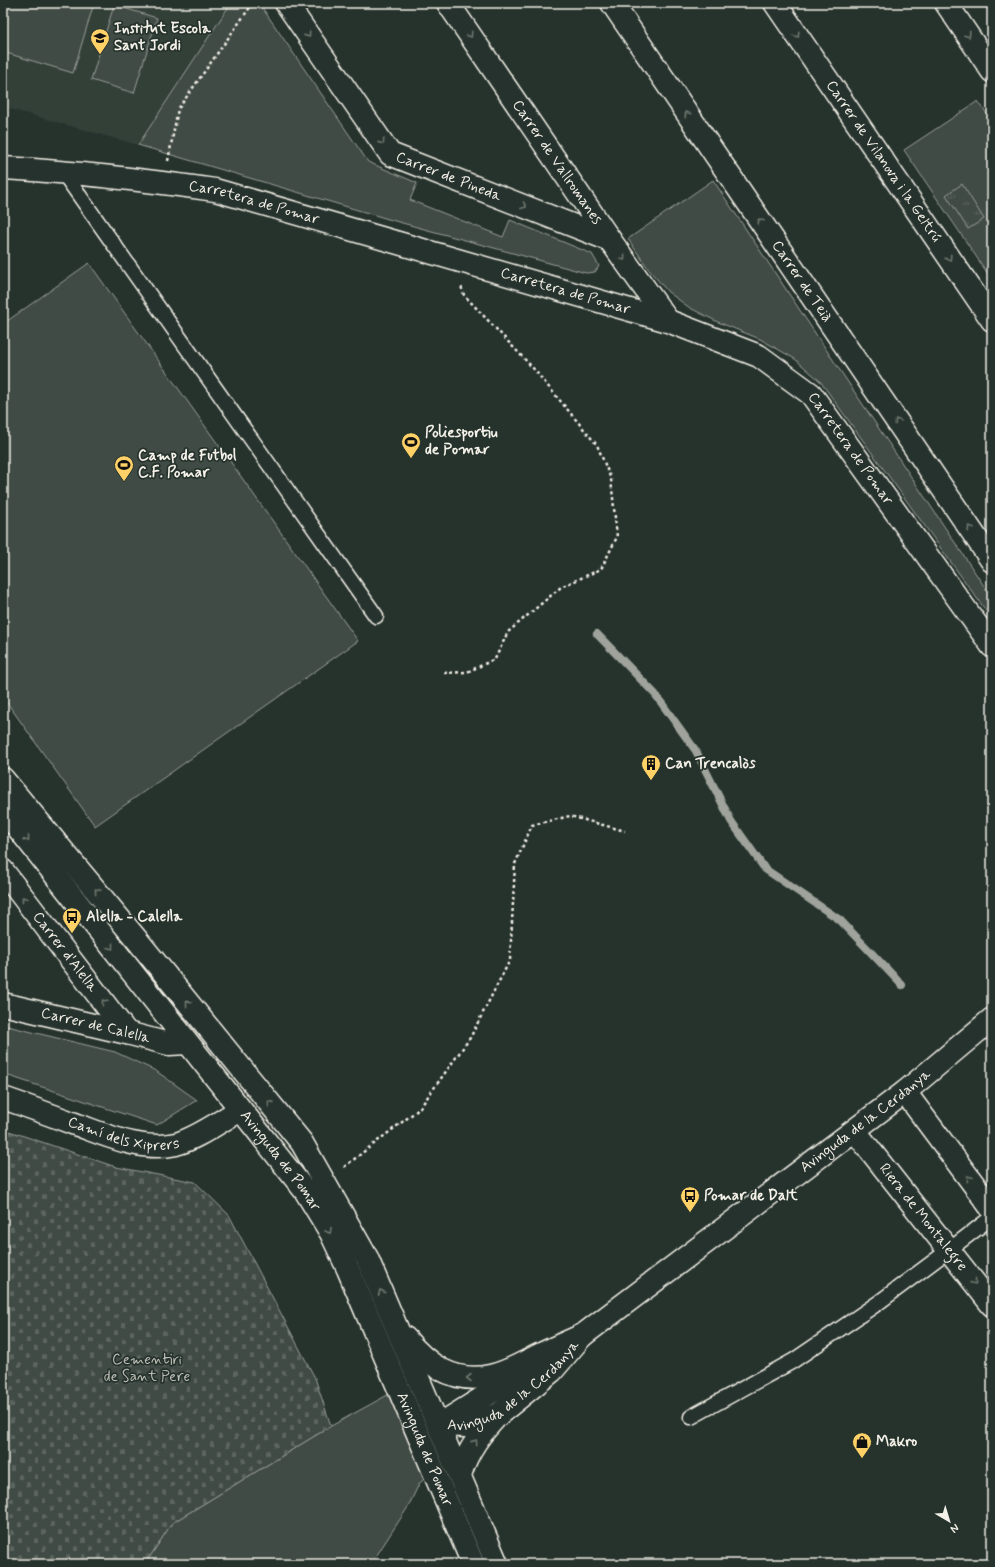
<svg xmlns="http://www.w3.org/2000/svg" width="995" height="1567" font-family="Mynerve,sans-serif">
	<style>
		.built { fill: #333f39 }
		.grass { fill: #414b45; stroke: #9a9e96 }
		.cemetery { fill: url(#cemetery-stones); stroke: #9a9e96 }
		.park { fill: url(#park-tufts); stroke: #9a9e96 }
		.lines { fill: none; stroke-linecap: round; stroke-linejoin: round }
		.stream { stroke: #9fa39b; stroke-width: 8 }
		.service-casing { stroke: #f4f1e8; stroke-width: 17 }
		.minor-casing { stroke: #f4f1e8; stroke-width: 25 }
		.tertiary-casing { stroke: #f4f1e8; stroke-width: 25 }
		.path { stroke: #f4f1e8; stroke-width: 2.5; stroke-dasharray: 3 3; stroke-linecap: butt }
		.service { stroke: #26332d; stroke-width: 14 }
		.minor { stroke: #26332d; stroke-width: 22 }
		.tertiary { stroke: #26332d; stroke-width: 22 }
		.oneway { stroke: #6e766e }
		.labels { text-anchor: middle; dominant-baseline: central; stroke-width: 3.5; stroke-linejoin: round; paint-order: stroke }
		.poi-label { font-size: 15px; font-weight: bold; fill: #f4f1e8; stroke: #26332d; text-anchor: start }
		.street-label { font-size: 15px; fill: #f4f1e8; stroke: #26332d }
		.park-label { font-size: 15px; fill: #bebfb7; stroke: #26332d }
	</style>
	<defs>
		<pattern id="cemetery-stones" width="16" height="16" patternUnits="userSpaceOnUse"><rect width="16" height="16" fill="#414b45"/><path d="M2 7V4a2 2 0 0 1 4 0v3zM10 15v-3a2 2 0 0 1 4 0v3z" fill="#5d6560"/></pattern>
		<pattern id="park-tufts" width="24" height="20" patternUnits="userSpaceOnUse"><rect width="24" height="20" fill="#414b45"/><path d="M3 7l-1-3M5 7V3M7 7l1-3M15 17l-1-3M17 17v-4M19 17l1-3" fill="none" stroke="#5d6560"/></pattern>
	</defs>
	<rect width="100%" height="100%" fill="#26332d"/>
	<filter id="ink" filterUnits="userSpaceOnUse"><feTurbulence type="fractalNoise" baseFrequency=".025" numOctaves="2"/><feDisplacementMap in="SourceGraphic" scale="8" xChannelSelector="R" yChannelSelector="G"/><feConvolveMatrix kernelMatrix="1 2 1 2 8 2 1 2 1" color-interpolation-filters="sRGB"/></filter>
	<g filter="url(#ink)">
		<path class="built" d="M3 3H231L138 145 3 107Z"/>
		<path class="grass" d="M3 3H94L73 73 3 52Z
			M231 3H259L368 162 417 183 410 200 503 237 510 220 592 254 599 266 595 272 586 273 395 221 138 145Z
			M114 5 157 18 134 93 91 80Z
			M978 101 992 121V280L904 150Z
			M713 180 992 598V619L820 381 795 359 760 339 718 322 690 308 668 292 650 271 628 239Z
			M89 263 358 641 95 826 3 697V324Z
			M3 1025 115 1052 156 1071 197 1100 157 1125 3 1074Z
			M393 1392 428 1475 419 1484 408 1507 371 1564H145L172 1523 331 1426Z"/>
		<path class="cemetery" d="M3 1129 116 1167 195 1182 229 1215 315 1378 331 1426 172 1523 145 1564H3Z"/>
		<path class="park" d="M962 184 984 219 968 229 946 195Z"/>
		<g class="lines">
			<path class="stream" d="M597 634 655 694 696 751 731 821 765 869 840 920 902 985"/>
			<g class="service-casing">
				<path id="service" d="M62 171 376 616
					M691 1417 793 1361 878 1303 949 1250 992 1217"/>
			</g>
			<g class="minor-casing">
				<g id="minor">
					<path id="s1" d="M286 3 390 154 610 240"/>
					<path id="s2" d="M448 3 610 240 668 321"/>
					<path id="s3" d="M612 3 992 561"/>
					<path id="s4" d="M775 3 992 320"/>
					<path d="M946 3 992 71"/>
					<path id="s5" d="M3 168C74 172 145 180 215 190L668 321 759 356 811 394 992 646"/>
					<path id="s6" d="M3 871 127 1033"/>
					<path id="s7" d="M3 1004 127 1033 169 1044 187 1043"/>
					<path d="M905 1092 992 1209"/>
					<path id="s8" d="M3 1098C27 1106 51 1115 75 1124 106 1135 142 1152 176 1144 198 1138 220 1121 240 1110"/>
					<path id="s9" d="M855 1131 992 1305"/>
					<path id="s10" d="M566 1345 583 1335 905 1092 992 1019"/>
					<path d="M439 1425 530 1368"/>
					<path id="s11" d="M439 1425 465 1426 499 1414 552 1371 581 1337"/>
				</g>
			</g>
			<g class="tertiary-casing">
				<g id="tertiary">
					<path d="M3 779 138 941 302 1143 367 1258 497 1564"/>
					<path id="s12" d="M3 809 306 1192 331 1233 348 1269 473 1564"/>
					<path d="M405 1338C427 1365 454 1384 490 1376 506 1373 521 1364 535 1357 551 1349 567 1342 583 1335"/>
					<path d="M460 1475C468 1449 480 1434 499 1414"/>
				</g>
			</g>
			<path class="path" d="M168 161 178 109 253 3
				M444 673 467 672 495 659 508 632 561 587 601 569 617 537 611 479 597 445 532 367 464 295 461 286
				M344 1167 419 1109 470 1038 510 960 515 864 532 825 570 816 625 831"/>
			<use href="#service" class="service"/>
			<use href="#minor" class="minor"/>
			<use href="#tertiary" class="tertiary"/>
		</g>
		<defs><path id="oneway-chevron" d="M-2-3.5L2.5 0L-2 3.5" fill="none" stroke-width="1.6" stroke-linecap="round" stroke-linejoin="round"/></defs>
		<g class="oneway">
			<use href="#oneway-chevron" transform="translate(308 35) rotate(55)"/>
			<use href="#oneway-chevron" transform="translate(470 35) rotate(56)"/>
			<use href="#oneway-chevron" transform="translate(797 35) rotate(56)"/>
			<use href="#oneway-chevron" transform="translate(968 35) rotate(56)"/>
			<use href="#oneway-chevron" transform="translate(687 114) rotate(-124)"/>
			<use href="#oneway-chevron" transform="translate(382 142) rotate(55)"/>
			<use href="#oneway-chevron" transform="translate(524 206) rotate(21)"/>
			<use href="#oneway-chevron" transform="translate(760 221) rotate(-124)"/>
			<use href="#oneway-chevron" transform="translate(623 258) rotate(54)"/>
			<use href="#oneway-chevron" transform="translate(949 258) rotate(56)"/>
			<use href="#oneway-chevron" transform="translate(897 421) rotate(-124)"/>
			<use href="#oneway-chevron" transform="translate(970 528) rotate(-124)"/>
			<use href="#oneway-chevron" transform="translate(27 839) rotate(52)"/>
			<use href="#oneway-chevron" transform="translate(97 891) rotate(-130)"/>
			<use href="#oneway-chevron" transform="translate(24 899) rotate(-128)"/>
			<use href="#oneway-chevron" transform="translate(111 947) rotate(52)"/>
			<use href="#oneway-chevron" transform="translate(104 1002) rotate(-128)"/>
			<use href="#oneway-chevron" transform="translate(188 1003) rotate(-129)"/>
			<use href="#oneway-chevron" transform="translate(270 1103) rotate(-129)"/>
			<use href="#oneway-chevron" transform="translate(969 1178) rotate(-127)"/>
			<use href="#oneway-chevron" transform="translate(329 1231) rotate(61)"/>
			<use href="#oneway-chevron" transform="translate(974 1282) rotate(52)"/>
			<use href="#oneway-chevron" transform="translate(381 1292) rotate(-113)"/>
			<use href="#oneway-chevron" transform="translate(469 1378) rotate(-180)"/>
			<use href="#oneway-chevron" transform="translate(475 1442) rotate(-55)"/>
		</g>
	</g>
	<defs>
		<g id="school-pin" transform="scale(1)"><path d="M0 17L-7.5 6A9.5 9.5 0 1 1 7.5 6Z" fill="#ffd166" stroke="#26332d"/><path d="M0-5L7-2L0 1L-7-2ZM-4 1L0 2.5L4 1V4Q0 6-4 4Z" fill="#111"/></g>
		<g id="stadium-pin" transform="scale(1)"><path d="M0 17L-7.5 6A9.5 9.5 0 1 1 7.5 6Z" fill="#ffd166" stroke="#26332d"/><path d="M0-5a6.5 5 0 1 0 0 10a6.5 5 0 1 0 0-10ZM-3.5-1.8h7v3.6h-7Z" fill="#111"/></g>
		<g id="building-pin" transform="scale(1)"><path d="M0 17L-7.5 6A9.5 9.5 0 1 1 7.5 6Z" fill="#ffd166" stroke="#26332d"/><path d="M-4-6H4V6H1V3H-1V6H-4ZM-2.5-4.3h1.7v1.8h-1.7ZM.8-4.3h1.7v1.8H.8ZM-2.5-1h1.7V.8h-1.7ZM.8-1h1.7V.8H.8Z" fill="#111"/></g>
		<g id="bus-pin" transform="scale(1)"><path d="M0 17L-7.5 6A9.5 9.5 0 1 1 7.5 6Z" fill="#ffd166" stroke="#26332d"/><path d="M-5-6H5V4H4V6H2V4H-2V6H-4V4H-5ZM-3.5-4V0h7V-4ZM-3.5 1.2v1.5H-2V1.2ZM2 1.2v1.5H3.5V1.2Z" fill="#111"/></g>
		<g id="shop-pin" transform="scale(1)"><path d="M0 17L-7.5 6A9.5 9.5 0 1 1 7.5 6Z" fill="#ffd166" stroke="#26332d"/><path d="M-5-2.5h2.3a2.7 3.5 0 0 1 5.4 0H5L5.5 6h-11ZM-1.5-2.5h3a1.5 2.3 0 0 0-3 0Z" fill="#111"/></g>
	</defs>
	<g fill-rule="evenodd">
		<use href="#school-pin" x="100" y="38"/>
		<use href="#stadium-pin" x="411" y="442"/>
		<use href="#stadium-pin" x="124" y="465"/>
		<use href="#building-pin" x="651" y="764"/>
		<use href="#bus-pin" x="72" y="917"/>
		<use href="#bus-pin" x="690" y="1196"/>
		<use href="#shop-pin" x="862" y="1442"/>
	</g>
	<g class="labels">
		<g class="poi-label">
			<text x="114" y="29">Institut Escola<tspan x="114" dy="17">Sant Jordi</tspan></text>
			<text x="425" y="433">Poliesportiu<tspan x="425" dy="17">de Pomar</tspan></text>
			<text x="138" y="456">Camp de Futbol<tspan x="138" dy="17">C.F. Pomar</tspan></text>
			<text x="665" y="764">Can Trencalòs</text>
			<text x="86" y="917">Alella - Calella</text>
			<text x="704" y="1196">Pomar de Dalt</text>
			<text x="876" y="1442">Makro</text>
		</g>
		<g class="street-label">
			<text stroke="none"><textPath href="#s4" startOffset="192">Carrer de Vilanova i la Geltrú</textPath></text>
			<text stroke="none"><textPath href="#s2" startOffset="193">Carrer de Vallromanes</textPath></text>
			<text stroke="none"><textPath href="#s1" startOffset="246">Carrer de Pineda</textPath></text>
			<text stroke="none"><textPath href="#s5" startOffset="254">Carretera de Pomar</textPath></text>
			<text stroke="none"><textPath href="#s3" startOffset="337">Carrer de Teià</textPath></text>
			<text stroke="none"><textPath href="#s5" startOffset="578">Carretera de Pomar</textPath></text>
			<text stroke="none"><textPath href="#s5" startOffset="914">Carretera de Pomar</textPath></text>
			<text stroke="none"><textPath href="#s6" startOffset="102">Carrer d'Alella</textPath></text>
			<text stroke="none"><textPath href="#s7" startOffset="95">Carrer de Calella</textPath></text>
			<text stroke="none"><textPath href="#s10" startOffset="374">Avinguda de la Cerdanya</textPath></text>
			<text stroke="none"><textPath href="#s8" startOffset="127">Camí dels Xiprers</textPath></text>
			<text stroke="none"><textPath href="#s12" startOffset="448">Avinguda de Pomar</textPath></text>
			<text stroke="none"><textPath href="#s9" startOffset="110">Riera de Montalegre</textPath></text>
			<text stroke="none"><textPath href="#s11" startOffset="88">Avinguda de la Cerdanya</textPath></text>
			<text stroke="none"><textPath href="#s12" startOffset="772">Avinguda de Pomar</textPath></text>
		</g>
		<g class="park-label">
			<text x="147" y="1360">Cementiri<tspan x="147" dy="17">de Sant Pere</tspan></text>
		</g>
	</g>
	<rect width="995" height="1567" fill="none" stroke="#26332d" stroke-width="16"/>
	<rect x="8" y="8" width="979" height="1551" fill="none" stroke="#f4f1e8" stroke-width="1.5" filter="url(#ink)"/>
	<g transform="translate(949 1521) rotate(142)" stroke="#26332d" stroke-width="3" paint-order="stroke">
	<path d="M0-3L7 15L0 10L-7 15Z" fill="#f4f1e8"/>
	<text y="-6" font-size="11" font-weight="bold" text-anchor="middle" fill="#f4f1e8">N</text>
	</g>
</svg>
